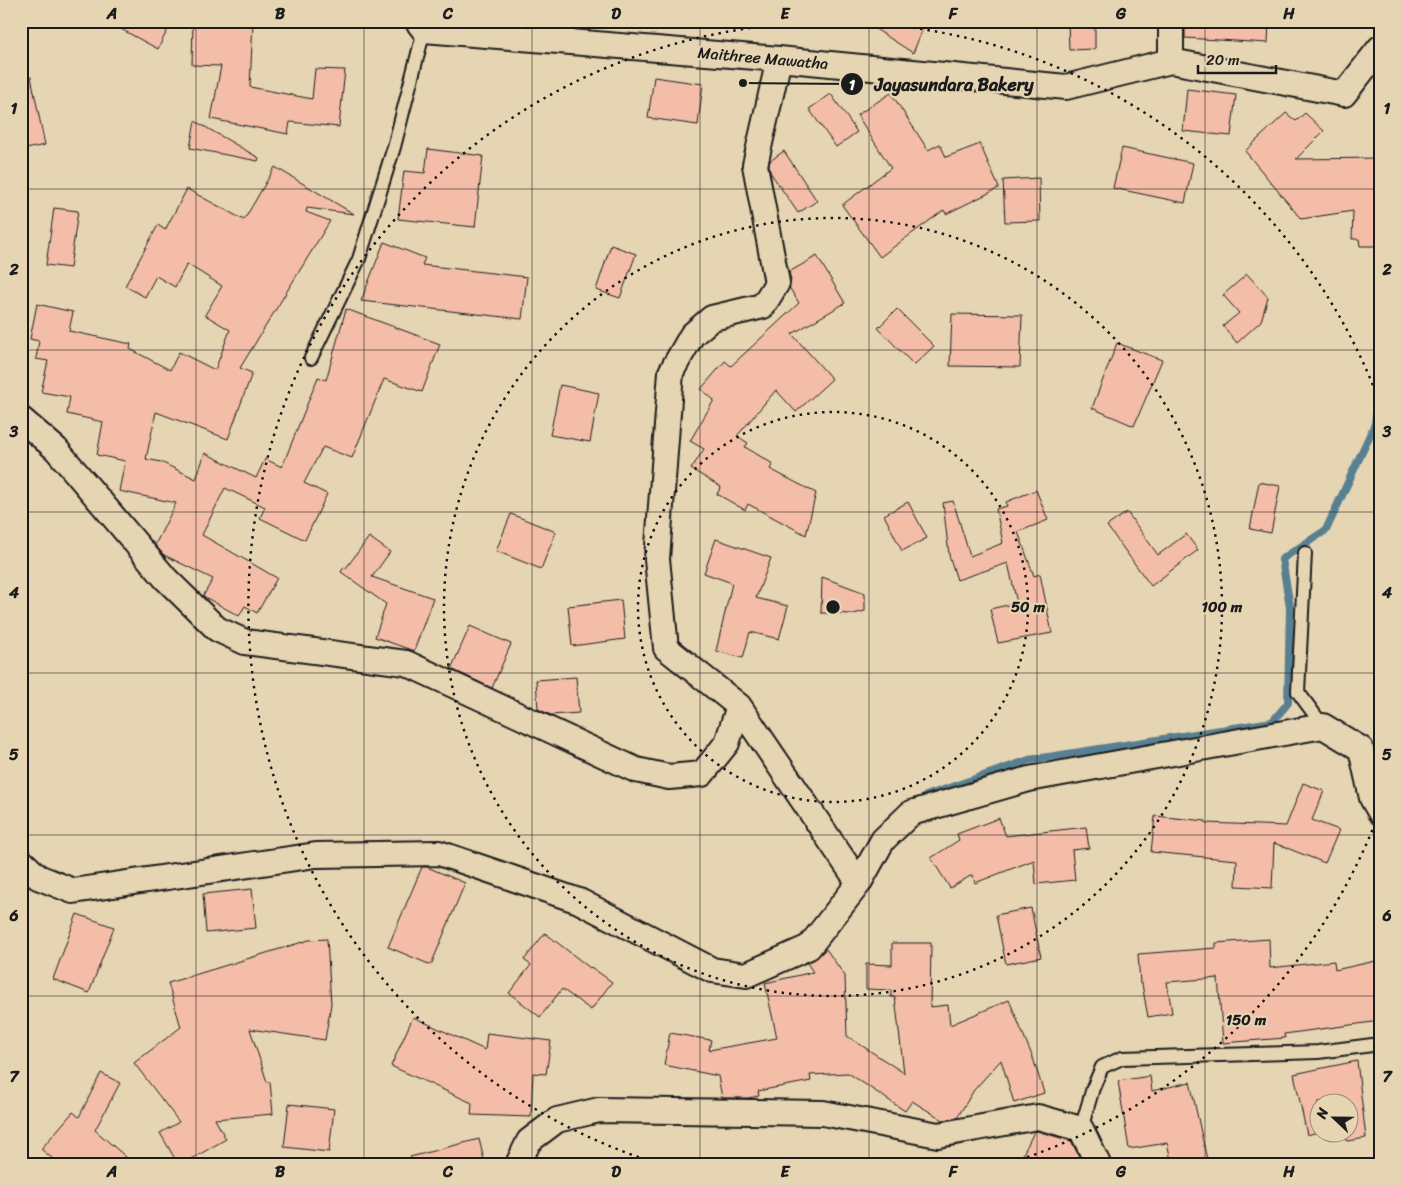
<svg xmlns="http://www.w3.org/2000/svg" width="1401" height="1185" font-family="Sriracha,sans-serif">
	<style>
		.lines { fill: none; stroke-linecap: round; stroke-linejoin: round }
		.stream { stroke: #598093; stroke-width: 8 }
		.building { fill: #f4bda8; stroke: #1c1c1c }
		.lane-casing { stroke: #1c1c1c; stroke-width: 16 }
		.street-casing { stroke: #1c1c1c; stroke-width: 28 }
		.lane { stroke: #e6d5b2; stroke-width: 12 }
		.street { stroke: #e6d5b2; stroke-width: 24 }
		.grid { fill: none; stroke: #1c1c1c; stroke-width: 1; stroke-opacity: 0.55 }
		.ring { fill: none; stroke: #1c1c1c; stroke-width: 2.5; stroke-dasharray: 2.5 5 }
		.labels { text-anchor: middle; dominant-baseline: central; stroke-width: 4.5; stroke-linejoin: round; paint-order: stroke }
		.street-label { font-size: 16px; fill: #1c1c1c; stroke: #e6d5b2 }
		.centre { fill: #1c1c1c; stroke: #e6d5b2; stroke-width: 2.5 }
		.ring-label { font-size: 15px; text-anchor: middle; font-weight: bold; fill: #1c1c1c; stroke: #e6d5b2; stroke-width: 4.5; stroke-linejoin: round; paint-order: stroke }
		.leader { fill: none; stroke: #1c1c1c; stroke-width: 2 }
		.callout-dot { fill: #1c1c1c; stroke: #e6d5b2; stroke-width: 2 }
		.mark-label { font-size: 15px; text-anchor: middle; font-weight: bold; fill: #fff }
		.callout-label { font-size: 18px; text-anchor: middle; font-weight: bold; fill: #1c1c1c; stroke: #e6d5b2; stroke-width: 4.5; stroke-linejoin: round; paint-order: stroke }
		.neatline { fill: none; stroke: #1c1c1c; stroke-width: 2 }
		.grid-label { font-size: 16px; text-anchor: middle; font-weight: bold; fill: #1c1c1c }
	</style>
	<rect width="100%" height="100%" fill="#e6d5b2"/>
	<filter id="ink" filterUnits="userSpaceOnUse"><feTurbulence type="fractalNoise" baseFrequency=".02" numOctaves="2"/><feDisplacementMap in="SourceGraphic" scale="10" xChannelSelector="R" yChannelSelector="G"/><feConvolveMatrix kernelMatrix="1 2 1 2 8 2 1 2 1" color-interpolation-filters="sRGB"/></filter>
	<g filter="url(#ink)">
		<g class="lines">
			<path class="stream" d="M926 796 1029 760 1272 722 1288 703 1290 607 1282 559 1326 530 1375 424 1380 381"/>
		</g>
		<path class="building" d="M106 21H172L158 49Z
			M193 21H253L250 87 312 99 315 69 345 70 339 127 290 122 288 134 211 119 221 66 192 65Z
			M863 21H926L913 53Z
			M1068 21H1095V49L1069 50Z
			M1185 21H1269L1268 43 1185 38Z
			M31 77 45 145 21 150V78Z
			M654 77 703 84 698 125 648 118Z
			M1187 89 1236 95 1231 136 1183 131Z
			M891 93 928 150 940 144 946 157 980 144 999 188 946 214 944 210 880 257 842 205 891 168 857 115Z
			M831 94 857 132 836 147 809 109Z
			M1286 113 1296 121 1305 113 1324 131 1296 159 1380 158V246H1360L1359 239H1352L1353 211 1301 219 1245 151Z
			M195 121 259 158 258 161 190 148Z
			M1122 148 1193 163 1185 203 1113 188Z
			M428 149 483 156 475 227 398 219 404 171 425 173Z
			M784 151 817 201 798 213 770 172 769 165 770 161Z
			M275 167 354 214 307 208 306 212 330 221 240 368 252 373 228 439 156 412 146 459 161 462 196 479 205 453 256 478 265 459 282 467 318 377 326 380 346 309 440 344 422 392 384 379 352 458 323 447 304 483 327 494 305 540 260 518 265 507 225 488 202 535 277 578 257 613 245 606 239 616 203 596 213 579 164 555 155 545 176 503 119 491 125 461 97 455 103 422 67 414 70 397 41 392 48 361 36 359 39 341 30 339 37 304 73 312 69 331 131 344 130 349 170 370 179 352 215 370 230 330 205 315 222 286 187 264 175 287 156 276 145 297 125 286 158 225 165 230 187 189 244 220Z
			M1039 178 1040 221 1005 222 1003 180Z
			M54 208 78 211 70 268 46 265Z
			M384 242 425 258 422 265 527 277 522 319 361 301Z
			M611 245 636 254 620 298 596 290Z
			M817 256 845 303 792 334 832 379 796 412 776 390 737 436 748 443 745 447 773 464 770 469 816 493 806 535 748 504 745 510 717 494 721 487 691 469 704 449 690 441 714 400 701 389 725 361 731 366 799 303 789 287 791 280 789 272Z
			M1247 274 1268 297 1261 321 1237 343 1223 326 1239 313 1223 295Z
			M897 309 934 346 914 365 878 328Z
			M952 314 1022 315 1020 367 950 366Z
			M1117 343 1162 360 1134 426 1092 408Z
			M560 385 599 393 590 442 550 435Z
			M1259 482 1280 486 1271 533 1250 529Z
			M1036 490 1048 520 1018 532 1034 576 1040 574 1052 633 998 643 990 609 1017 603 1008 563 957 580 949 555 943 503 953 501 970 556 1003 543 996 509 1007 506 1006 502Z
			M908 502 927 538 902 551 884 515Z
			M1127 512 1158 555 1186 534 1198 550 1151 586 1107 526Z
			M511 514 556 532 541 569 496 551Z
			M369 537 390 552 372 577 433 598 414 651 375 637 386 604 341 572 344 567 346 568Z
			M716 539 771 558 756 598 788 606 779 639 750 632 743 658 716 651 732 583 704 573Z
			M822 577 865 593V611L854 614 821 613Z
			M621 600 625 639 572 646 568 606Z
			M470 626 511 644 492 688 451 669Z
			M576 677 579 713 551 715 538 709 536 680Z
			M1303 783 1324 791 1312 820 1339 830 1325 863 1274 843 1272 888 1236 886 1237 860 1151 852 1155 816 1206 821V823L1286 826Z
			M999 818 1006 836 1086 827 1089 848 1072 850 1075 880 1036 884 1034 860 975 883 972 875 950 888 931 858 959 840 957 834Z
			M422 867H427L465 883 431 965 388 947Z
			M252 889 256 928 206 933 203 894Z
			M1031 908 1041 957 1006 964 996 915Z
			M77 914 114 927 89 993 53 979Z
			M545 933 590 968 591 967 612 982 591 1010 562 989 540 1017 509 993 531 965 524 960Z
			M327 939 331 1004 325 1040 250 1029 267 1082H270L273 1114 215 1119 226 1139 183 1164H178L160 1133 179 1122 134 1063 181 1027 168 983 309 940Z
			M1269 939 1270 968 1334 961 1335 970 1380 960V1021L1284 1034 1285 1038 1223 1043 1218 978 1167 982 1172 1013 1148 1017 1142 984H1140L1138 954 1216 948V943Z
			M892 943H931L930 1007 948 1005 950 1025 1009 1000 1033 1058 1044 1093 1014 1103 1001 1060 974 1090 957 1118 943 1120 912 1101 905 1111 848 1073 810 1075 811 1081 758 1091 759 1096 748 1098H722L718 1076 664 1065 670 1033 711 1040 709 1050 777 1038 765 983 813 972 807 963 815 959 826 949 845 976 847 1036 904 1073 895 997H891V990L866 989V964L892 965Z
			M413 1017 485 1050 487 1033 551 1041 546 1074 533 1073 531 1117 471 1115 472 1103 391 1066Z
			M1357 1061 1366 1138 1347 1141 1346 1132H1348V1102H1318V1132L1307 1135 1294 1074Z
			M101 1073 120 1083 95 1130 134 1164H59L41 1149 73 1112 79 1117Z
			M1150 1076 1152 1091 1190 1082 1208 1164H1172L1167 1143 1129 1149 1118 1081Z
			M289 1104 334 1109 329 1152 284 1147Z
			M1037 1131 1071 1141 1083 1164H1018L1034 1132Z
			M479 1139 485 1164H411L410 1157Z"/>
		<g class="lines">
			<g class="lane-casing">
				<path id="lane" d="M311 358 359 259 394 147 424 30
					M1305 553 1298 692 1323 726
					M1081 1129 1093 1088 1102 1067 1122 1058 1318 1052 1380 1044"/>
			</g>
			<g class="street-casing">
				<path id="street" d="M417 21 424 30 779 59 1066 87 1171 61
					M1171 21V61L1344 94 1380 48
					M779 59 755 165 777 283 763 306 712 318 692 335 671 372 657 559 666 648 739 706 859 883
					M21 419 56 449 166 579 217 629 245 642 406 663 636 770 669 777 702 774 727 743 739 706
					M21 861 38 877 73 891 316 855 439 853 579 901 712 970 746 975 809 947 859 883 883 840 911 813 1029 779 1323 726 1361 749 1372 798 1380 812
					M518 1164 529 1141 557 1120 599 1110 823 1113 938 1135 1038 1117 1081 1129 1098 1164"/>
			</g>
			<use href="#lane" class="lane"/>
			<use href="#street" class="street"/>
		</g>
	</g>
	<path class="grid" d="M196 21V1164M364 21V1164M532 21V1164M700 21V1164M869 21V1164M1037 21V1164M1205 21V1164M21 189H1380M21 350H1380M21 512H1380M21 673H1380M21 835H1380M21 996H1380"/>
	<g class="ring">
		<circle cx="833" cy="607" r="195"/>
		<circle cx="833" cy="607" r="389"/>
		<path d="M1378 816A584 584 0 0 1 1013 1162M653 1162A584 584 0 1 1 1378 398"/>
	</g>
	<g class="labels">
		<g class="street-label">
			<text transform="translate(763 58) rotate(5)">Maithree Mawatha</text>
		</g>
	</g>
	<circle cx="833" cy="607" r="8" class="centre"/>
	<g class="ring-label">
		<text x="1028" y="612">50 m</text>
		<text x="1222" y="612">100 m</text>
		<text x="1246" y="1025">150 m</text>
	</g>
	<path class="leader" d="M743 83L852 84"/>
	<g class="callout-dot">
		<circle cx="743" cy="83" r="5"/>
		<circle cx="852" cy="84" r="12"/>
	</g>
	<g class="mark-label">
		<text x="852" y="90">1</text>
	</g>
	<g class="callout-label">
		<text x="954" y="91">Jayasundara Bakery</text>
	</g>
	<rect width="1401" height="1185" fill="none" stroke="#e6d5b2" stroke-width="55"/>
	<g transform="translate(1334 1118) rotate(292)"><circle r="24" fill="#e6d5b2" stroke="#958b76"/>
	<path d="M0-4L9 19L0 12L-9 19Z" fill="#1c1c1c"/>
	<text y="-8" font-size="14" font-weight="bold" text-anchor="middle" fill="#1c1c1c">N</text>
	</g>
	<path d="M1198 65v8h78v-8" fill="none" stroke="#1c1c1c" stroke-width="2.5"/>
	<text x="1206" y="65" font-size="15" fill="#1c1c1c" stroke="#e6d5b2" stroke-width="4" paint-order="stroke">20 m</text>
	<rect x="28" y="28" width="1346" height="1130" class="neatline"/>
	<g class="grid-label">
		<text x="112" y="19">A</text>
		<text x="280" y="19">B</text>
		<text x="448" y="19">C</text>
		<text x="616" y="19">D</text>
		<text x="785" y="19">E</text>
		<text x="953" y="19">F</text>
		<text x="1121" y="19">G</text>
		<text x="1289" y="19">H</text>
		<text x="14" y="114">1</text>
		<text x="1387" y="114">1</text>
		<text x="14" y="275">2</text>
		<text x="1387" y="275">2</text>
		<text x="14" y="437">3</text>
		<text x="1387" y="437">3</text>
		<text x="14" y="598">4</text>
		<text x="1387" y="598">4</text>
		<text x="14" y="760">5</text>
		<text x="1387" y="760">5</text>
		<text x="14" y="921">6</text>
		<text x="1387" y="921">6</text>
		<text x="14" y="1082">7</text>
		<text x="1387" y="1082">7</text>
		<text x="112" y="1177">A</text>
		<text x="280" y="1177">B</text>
		<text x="448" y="1177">C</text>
		<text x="616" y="1177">D</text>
		<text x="785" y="1177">E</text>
		<text x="953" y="1177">F</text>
		<text x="1121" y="1177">G</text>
		<text x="1289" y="1177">H</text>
	</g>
</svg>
